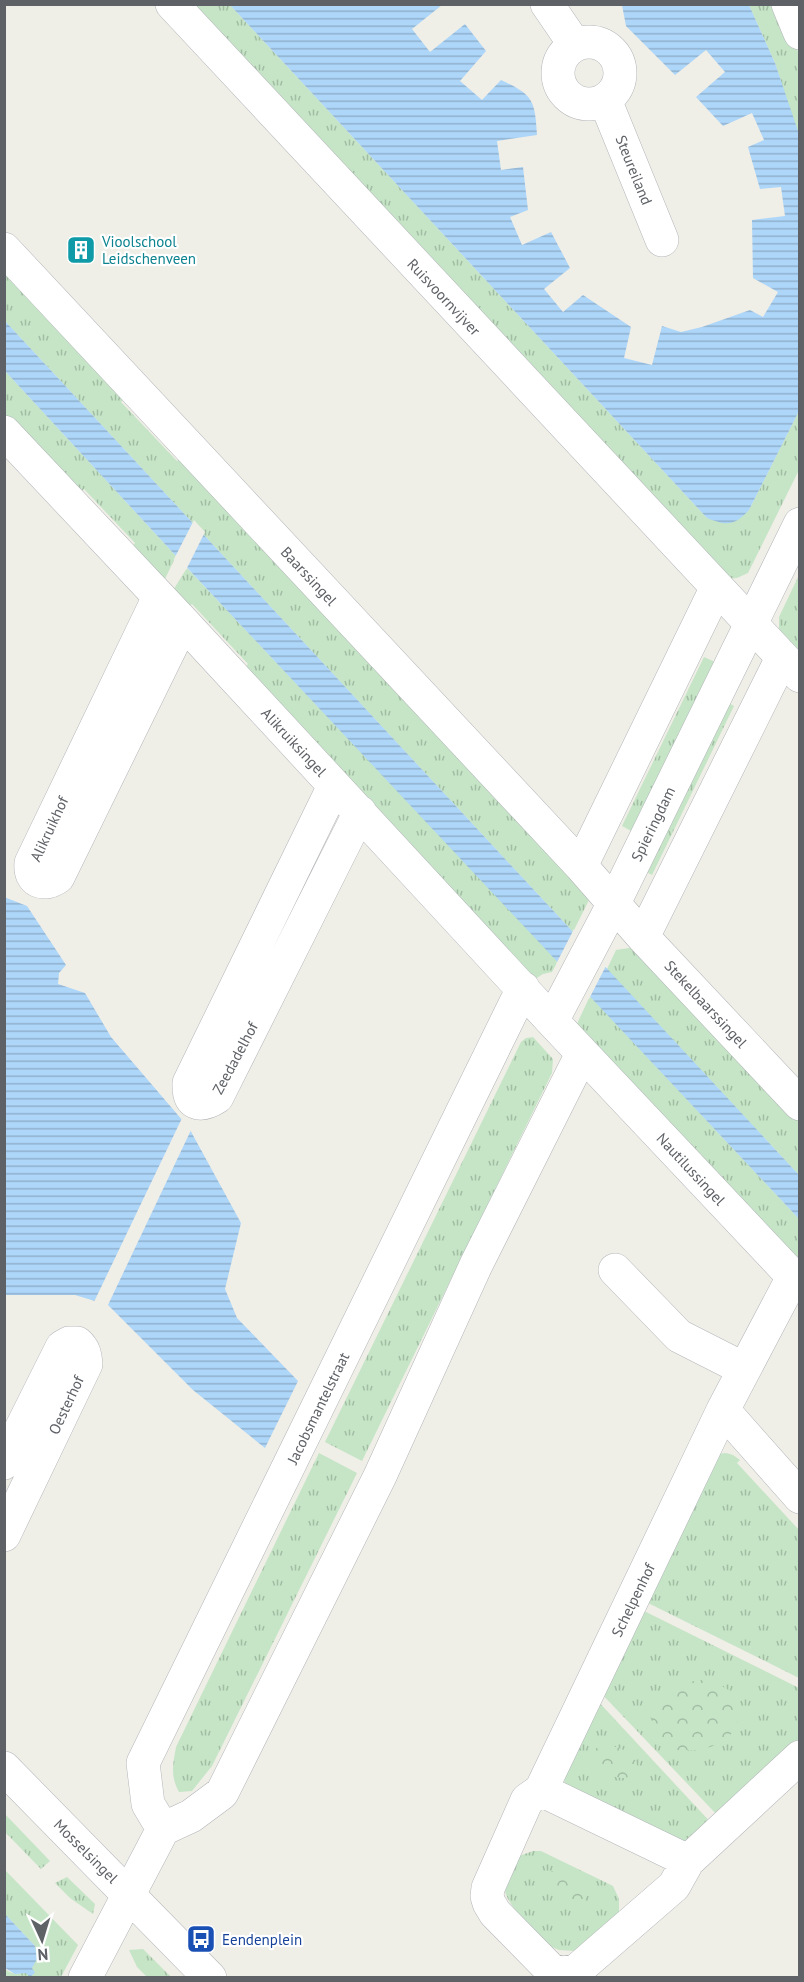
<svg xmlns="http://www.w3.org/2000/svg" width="804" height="1982" font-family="'PT Sans',sans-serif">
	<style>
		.grass { fill: url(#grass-tufts) }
		.park { fill: url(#park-crowns) }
		.water { fill: url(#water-rules) }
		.pier { fill: #efeee7 }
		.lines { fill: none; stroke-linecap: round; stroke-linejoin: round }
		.street-casing { stroke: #b4b6ba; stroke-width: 34 }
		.street { stroke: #fff; stroke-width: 33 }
		.labels { text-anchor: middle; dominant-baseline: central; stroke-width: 4.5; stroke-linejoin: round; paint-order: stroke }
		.street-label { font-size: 15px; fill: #5e6166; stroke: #fff }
		.culture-label { font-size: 15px; fill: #0d838f; stroke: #fff; text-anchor: start }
		.transit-label { font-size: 15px; fill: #164399; stroke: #fff; text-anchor: start }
	</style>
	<defs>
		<pattern id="grass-tufts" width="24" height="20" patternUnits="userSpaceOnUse" patternTransform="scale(1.5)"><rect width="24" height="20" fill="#c5e5c6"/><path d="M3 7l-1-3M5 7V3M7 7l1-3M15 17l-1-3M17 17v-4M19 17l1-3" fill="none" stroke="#a3bda5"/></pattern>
		<pattern id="park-crowns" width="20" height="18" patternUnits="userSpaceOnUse" patternTransform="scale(1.5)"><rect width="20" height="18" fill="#c5e5c6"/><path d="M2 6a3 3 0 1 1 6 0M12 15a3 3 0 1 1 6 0" fill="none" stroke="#a3bda5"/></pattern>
		<pattern id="water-rules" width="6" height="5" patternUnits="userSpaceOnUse" patternTransform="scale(1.5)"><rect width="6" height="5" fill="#add6f9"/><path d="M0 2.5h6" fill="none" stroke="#90b1cd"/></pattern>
	</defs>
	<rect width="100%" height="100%" fill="#efeee7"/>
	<path class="grass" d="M185 5H230L707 518 749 510 799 411V470L748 573 737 578 725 579Z
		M749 5H779L799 54V137L775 63Z
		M5 265 127 395 121 402 177 461 185 455 241 525 294 583 592 894 573 932 5 321Z
		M5 371 176 556 165 579 128 550 135 543 84 489 77 495 5 417Z
		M187 568 558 961 552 972 543 974 535 979 241 671 248 664 192 604 185 610 170 595Z
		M799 575V665L779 630V617Z
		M704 657 715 662 633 832 622 826Z
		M725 701 734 706 652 875 643 870Z
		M642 946 799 1115V1175L607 969 616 950Z
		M590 996 799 1219V1270L575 1028Z
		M533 1037 553 1059 552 1073 362 1461 325 1442 521 1042 526 1038Z
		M319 1453 357 1473 212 1766 192 1791 179 1792C170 1776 173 1764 176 1747Z
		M726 1453 733 1455 740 1460 737 1463 799 1530V1678L642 1600 718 1454Z
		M638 1608 799 1688V1746L721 1819 598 1690Z
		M595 1698 714 1826 686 1844 571 1788 565 1783 563 1776Z
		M4 1813 50 1861 41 1869 5 1832Z
		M533 1851H541L613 1886 619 1899V1913L574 1951 559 1950 552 1947C540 1935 501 1903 505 1885 507 1875 515 1865 519 1856Z
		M5 1870 78 1945 61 1977H5L4 1968C12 1976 23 1975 32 1968L35 1946 5 1914Z
		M67 1877 95 1904 93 1914 70 1898 55 1883Z
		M143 1949 171 1977H147L137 1967 129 1950Z"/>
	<path class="park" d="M703 1680C713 1683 726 1686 733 1694 742 1707 740 1727 728 1737 720 1744 705 1750 694 1750 685 1751 680 1747 672 1753L655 1736 661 1729 648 1714C659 1686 676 1683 703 1680Z
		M602 1745C618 1745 642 1754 637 1775 619 1784 587 1772 595 1749Z
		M557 1870 573 1873 585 1889V1903C569 1921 541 1891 550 1872Z"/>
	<path class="water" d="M230 5H442L412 29 430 52 465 24 486 51 460 81 482 100 501 80C533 95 535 100 537 135L497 141 501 170 523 167 528 210 510 217 522 245 551 232 570 268 544 289 563 312 583 295 631 327 624 358 652 365 662 326 681 332 702 327 750 310 763 317 778 292 753 278 752 220 785 216 781 187 760 189 748 147 764 140 752 113 723 126 696 97 725 72 706 50 675 75 626 26 622 5H749L775 63 800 137 799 411 749 510C734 526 727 526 707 518Z
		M5 321 799 1175V1219L176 556 5 371Z
		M4 897 27 906 66 965 59 973 58 984 85 993 111 1037 189 1128 241 1223 225 1289 237 1318 298 1381 265 1448 193 1390 108 1305 75 1295H5Z
		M5 1914 35 1946 37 1959 32 1968 35 1973 30 1977 26 1973 15 1974 5 1968Z"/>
	<path class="pier" d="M194 520 205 532 186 570 174 559Z
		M574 929 607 964 589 999 556 964Z
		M183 1116 192 1128 108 1305 106 1308 93 1304Z"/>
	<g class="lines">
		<g class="street-casing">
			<path id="street" d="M172 4 800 676
				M547 4 575 45
				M788 4 800 33
				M558 73a31 31 0 1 1 62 0a31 31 0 1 1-62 0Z
				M605 100 662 240
				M4 249 581 866 643 937 800 1104
				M4 432 183 622 552 1021 800 1284
				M159 597 31 863C29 882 44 887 58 877L183 622
				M334 786 189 1083C188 1105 200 1108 217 1097L360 812
				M581 866 716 589
				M643 937 782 658
				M552 1021 614 903 800 524
				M615 1270 679 1336 744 1369
				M793 1277 723 1410 541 1790 688 1861 800 1757
				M723 1410 800 1497
				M4 1463 62 1347 69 1343H77C84 1349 85 1354 86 1364L4 1535
				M4 1768 210 1978
				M541 1790 527 1800 488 1888 487 1896 489 1903 495 1913 550 1969 560 1973 576 1971 674 1886 688 1861
				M163 1829 148 1804 143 1763 523 988
				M85 1978 163 1829 191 1816 222 1793 380 1476 476 1265 582 1054"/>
		</g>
		<use href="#street" class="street"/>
	</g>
	<defs>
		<g id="building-square" transform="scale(1.5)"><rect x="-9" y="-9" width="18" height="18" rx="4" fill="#0f9aa8" stroke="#fff"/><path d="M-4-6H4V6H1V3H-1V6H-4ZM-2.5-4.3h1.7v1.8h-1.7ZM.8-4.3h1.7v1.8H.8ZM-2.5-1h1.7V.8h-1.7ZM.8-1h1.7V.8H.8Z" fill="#fff"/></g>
		<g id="bus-square" transform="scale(1.5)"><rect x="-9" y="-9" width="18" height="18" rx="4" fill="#1a4fb4" stroke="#fff"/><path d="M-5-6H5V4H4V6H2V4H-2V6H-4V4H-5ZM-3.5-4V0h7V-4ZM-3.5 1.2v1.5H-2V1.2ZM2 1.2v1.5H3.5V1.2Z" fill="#fff"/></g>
	</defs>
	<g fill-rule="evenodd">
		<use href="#building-square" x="81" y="250"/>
		<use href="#bus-square" x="201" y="1939"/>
	</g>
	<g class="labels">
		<g class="street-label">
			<text transform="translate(634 170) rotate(68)">Steureiland</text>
			<text transform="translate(444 297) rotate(47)">Ruisvoornvijver</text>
			<text transform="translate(309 576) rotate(47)">Baarssingel</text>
			<text transform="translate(294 742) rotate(47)">Alikruiksingel</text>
			<text transform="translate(653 824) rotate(-64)">Spieringdam</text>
			<text transform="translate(49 829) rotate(-65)">Alikruikhof</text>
			<text transform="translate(706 1004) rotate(47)">Stekelbaarssingel</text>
			<text transform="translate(235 1058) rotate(-62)">Zeedadelhof</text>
			<text transform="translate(691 1169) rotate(47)">Nautilussingel</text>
			<text transform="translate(66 1405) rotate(-65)">Oesterhof</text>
			<text transform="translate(318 1408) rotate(-64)">Jacobsmantelstraat</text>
			<text transform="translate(633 1600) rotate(-64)">Schelpenhof</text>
			<text transform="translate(86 1851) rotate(45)">Mosselsingel</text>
		</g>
		<g class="culture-label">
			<text x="102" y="241">Vioolschool<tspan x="102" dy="17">Leidschenveen</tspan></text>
		</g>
		<g class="transit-label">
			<text x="222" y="1939">Eendenplein</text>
		</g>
	</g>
	<rect width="804" height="1982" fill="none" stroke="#5e6166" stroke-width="12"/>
	<g transform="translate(42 1940) rotate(176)" stroke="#ffffff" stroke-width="4.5" paint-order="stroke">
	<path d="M0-4.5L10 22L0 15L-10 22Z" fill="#5e6166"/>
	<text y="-9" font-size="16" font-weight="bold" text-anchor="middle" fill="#5e6166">N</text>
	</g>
</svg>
